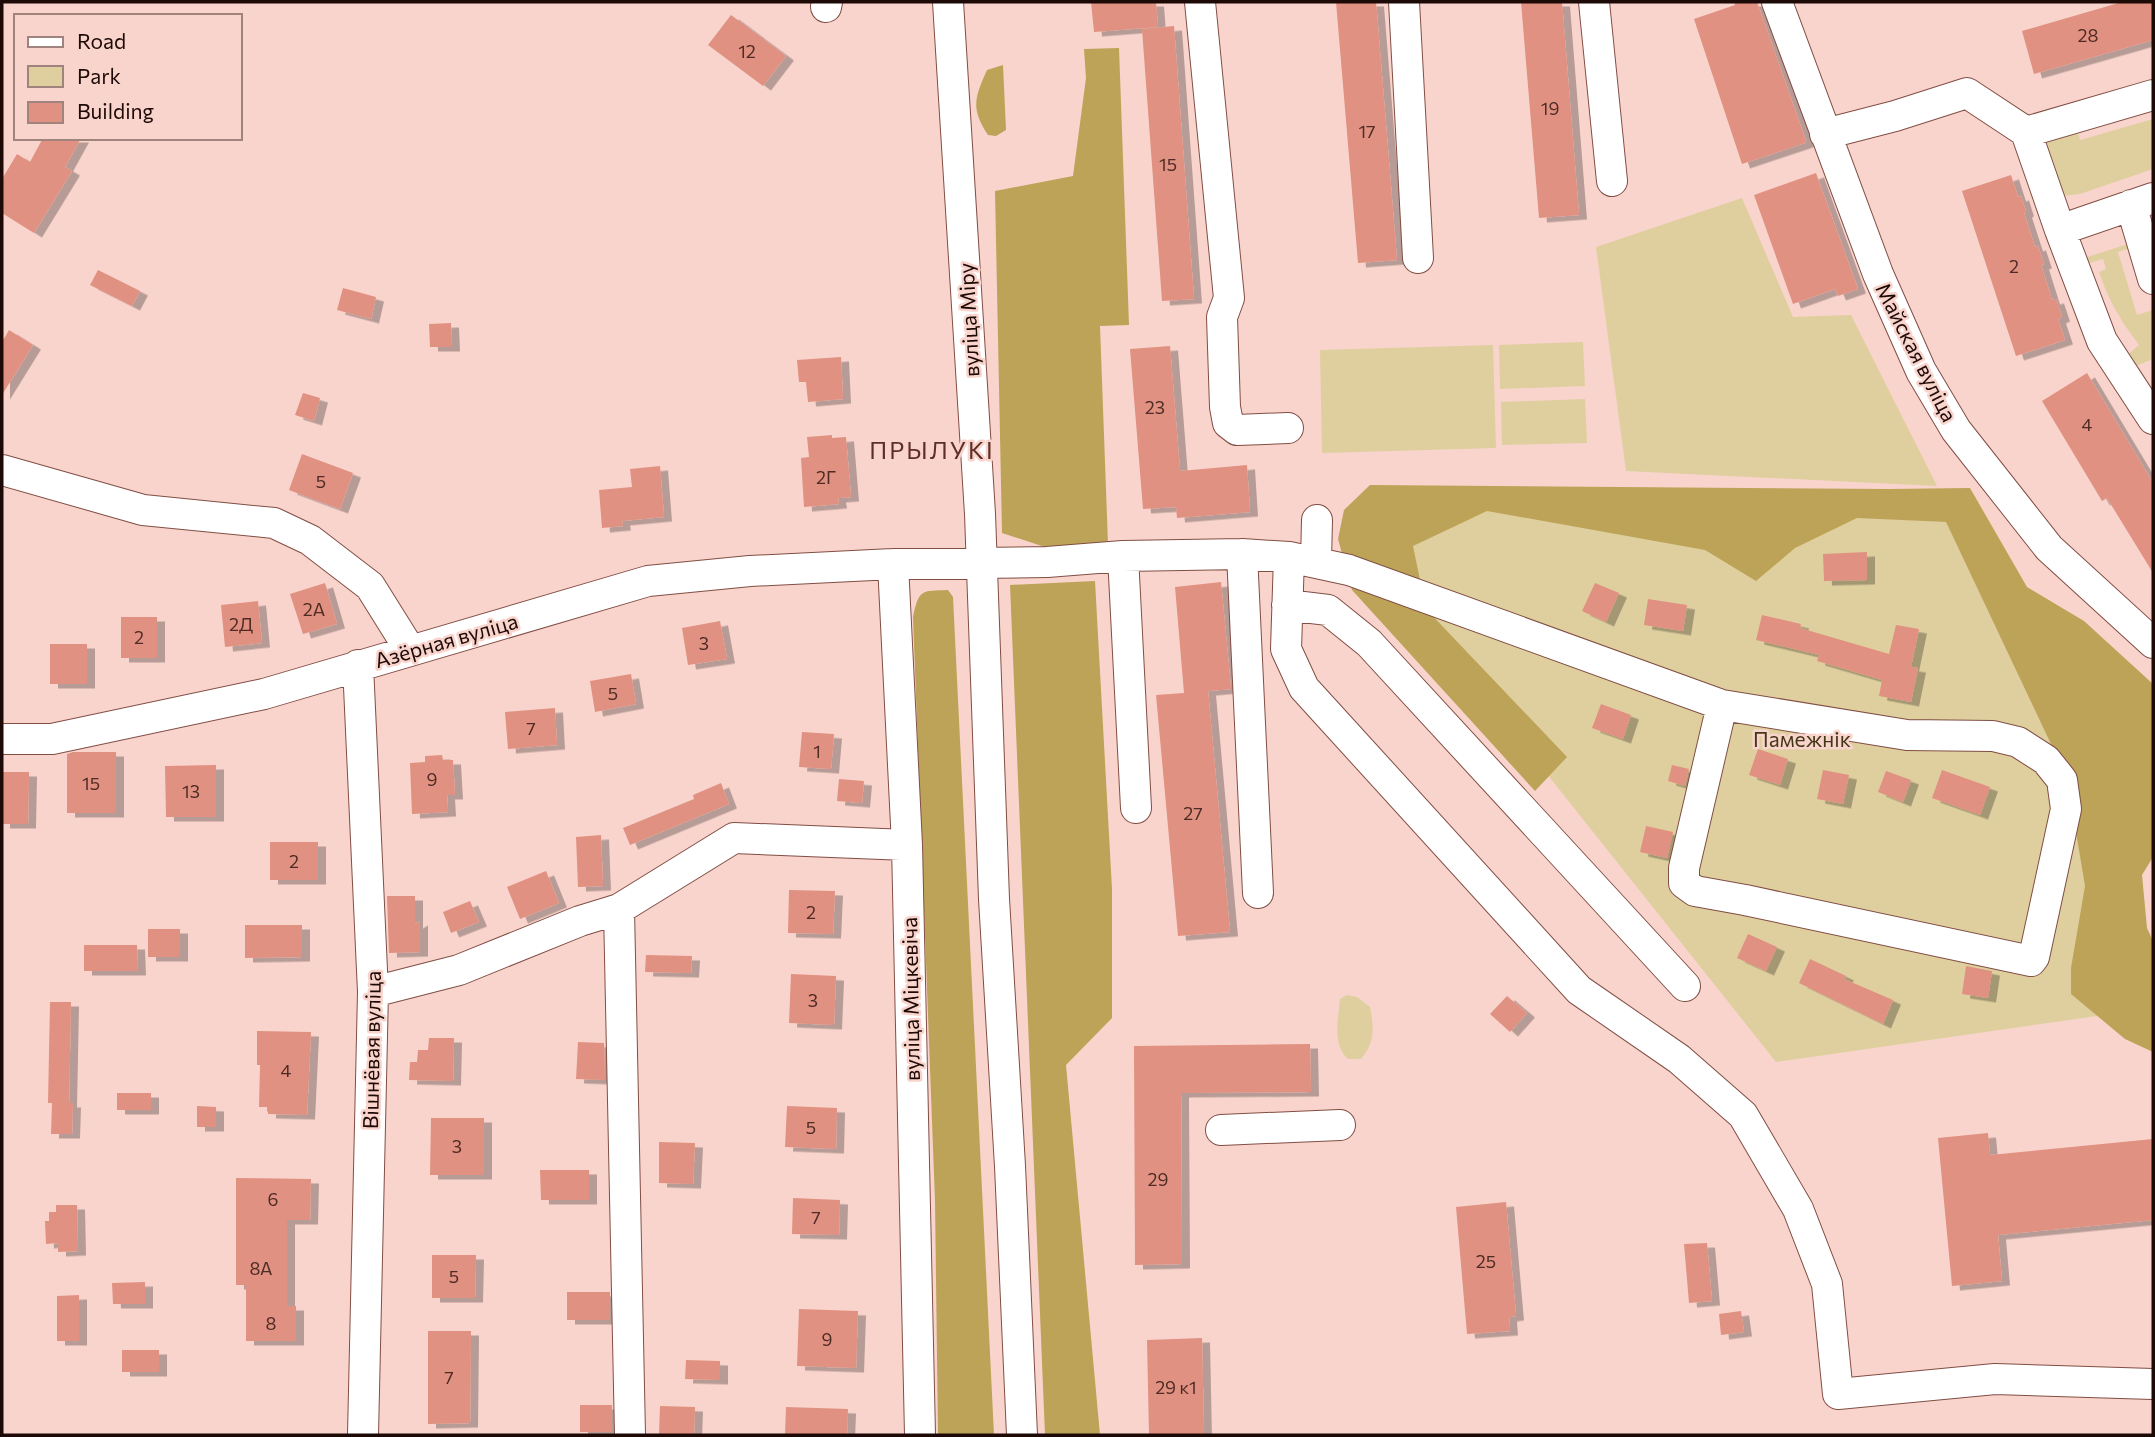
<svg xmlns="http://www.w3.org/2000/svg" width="2155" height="1437" font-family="Commissioner,sans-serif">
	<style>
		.green { fill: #dfcf9e }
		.forest { fill: #bca357 }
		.building { fill: #e19181; filter: url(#shadow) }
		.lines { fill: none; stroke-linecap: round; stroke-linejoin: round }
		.minor-casing { stroke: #814e44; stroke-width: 32 }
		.minor { stroke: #fff; stroke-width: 30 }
		.labels { text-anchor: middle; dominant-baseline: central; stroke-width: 5; stroke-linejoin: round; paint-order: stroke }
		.number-label { font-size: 18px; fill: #4e2b25 }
		.street-label { font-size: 21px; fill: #1d0906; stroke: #f9d4cc }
		.park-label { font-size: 21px; fill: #433816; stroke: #f9d4cc }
		.quarter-label { font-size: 24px; letter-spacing: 2px; fill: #5e2f26; stroke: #f9d4cc }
	</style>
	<defs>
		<filter id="shadow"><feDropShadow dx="8" dy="4.5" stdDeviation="0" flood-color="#0004"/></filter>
	</defs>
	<rect width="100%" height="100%" fill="#f9d4cc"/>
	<path class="green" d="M2153 119V169L2080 194 2062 196 2042 143 2076 125 2080 140Z
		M1742 198 1793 317 1851 315 1937 486 1626 471 1596 247Z
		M2131 243 2133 247 2118 252 2137 315 2153 310V359L2133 367 2126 356 2139 345C2120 319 2110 304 2099 272L2106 269 2103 259 2083 265 2081 259Z
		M1583 342 1585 386 1500 389 1499 345Z
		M1493 345 1496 448 1322 453 1320 350Z
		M1585 399 1587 443 1502 445 1501 402Z
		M1410 494 1946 522 2067 778 2153 1008 1776 1062 1395 583Z
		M1347 995 1357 997 1370 1007C1374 1027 1375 1043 1361 1059H1348C1332 1044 1338 1020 1340 999Z"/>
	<path class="forest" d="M1119 48 1129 325 1100 326 1108 544 1045 547 1002 533 995 191 1073 176 1086 78 1084 49Z
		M1003 65 1006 130 996 136 988 135C971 109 974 99 987 70Z
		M1370 485 1889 489 1970 488 2027 587 2084 621 2153 684V857L2142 875 2147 928 2153 941V1052L2125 1039 2071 994V968L2085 886 2067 778 1946 522 1857 518 1795 548 1756 581 1705 550 1487 511 1413 546 1426 609 1567 757 1535 791 1352 590 1338 539 1344 510Z
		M1095 581 1112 889V1018L1066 1065 1100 1435H1045L1010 585Z
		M948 590 953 597 994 1435H938L935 1201 913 617C919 589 921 591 948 590Z"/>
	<path class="building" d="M1091 2H1156L1158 27 1094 32Z
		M1336 2H1376L1397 260 1358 263Z
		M1521 2H1562L1579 215 1539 218Z
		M1734 2H1757L1806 141 1805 143 1742 164 1694 19 1735 5Z
		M2122 2H2153V40L2034 74 2022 31Z
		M731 15 786 56 763 86 708 45Z
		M1174 26 1194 299 1162 301 1142 29Z
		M43 138H81L65 167 72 171 34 233 2 213V179L17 154 30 162Z
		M1816 173 1858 289 1838 296 1835 289 1793 304 1754 195Z
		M2011 175 2018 197 2021 196 2026 212 2024 213 2035 247 2038 246 2044 264 2041 265 2052 300 2056 299 2062 317 2058 319 2065 340 2016 356 1962 191Z
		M98 270 140 291 132 306 90 285Z
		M343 288 376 297 371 319 337 310Z
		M451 323 452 347H430L429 324Z
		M9 330 33 345 2 395V342Z
		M1170 346 1180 471 1247 465 1250 512 1177 518 1176 507 1143 509 1130 349Z
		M841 357 843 399 808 402 806 382H799L797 360Z
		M2087 373 2153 483V573L2107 498 2102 501 2042 401Z
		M303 393 320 398 314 421 295 415Z
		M832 435V438L846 437 851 497 838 498 839 504 804 507 801 458 809 457 807 437Z
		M302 454 353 473 340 509 289 490Z
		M660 466 664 517 622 521 623 526 602 528 599 490 632 487 630 469Z
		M1867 552V580L1824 581 1823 554Z
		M1221 582 1231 689 1208 691 1230 932 1178 936 1156 695 1184 693 1175 587Z
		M325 583 337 624 303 634 290 594Z
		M1595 583 1619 593 1606 622 1582 611Z
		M1648 599 1687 605 1683 631 1644 625Z
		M258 601 262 643 225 647 221 605Z
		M1762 615 1801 624 1800 628 1889 654 1896 625 1919 629 1911 667 1918 668 1911 702 1879 696 1882 680 1817 661 1819 655 1756 640Z
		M121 617H157V658H121Z
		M720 621 727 659 688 665 682 628Z
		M50 644H87V684H50Z
		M631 674 636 704 595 712 590 681Z
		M1601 704 1631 715 1623 739 1592 728Z
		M555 708 557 745 508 749 505 712Z
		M802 732 834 734 831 769 799 767Z
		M1758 749 1788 759 1780 785 1749 775Z
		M73 752H116V813H67V754Z
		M442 755 443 760H453L455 795H447L448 812 412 814 410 763 425 762V756Z
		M216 765V817H166L165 766Z
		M1672 765 1689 769 1685 786 1668 781Z
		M1823 770 1849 775 1843 804 1817 799Z
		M1942 770 1990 787 1980 815 1932 798Z
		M1886 771 1911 780 1903 802 1878 792Z
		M2 772H29L28 824H2Z
		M839 779 864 781 862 803 837 801Z
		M721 783 729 804 630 845 623 828 694 799 693 795Z
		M1646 826 1673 832 1667 858 1640 852Z
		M601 835 603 886 578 887 576 837Z
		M270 842H318V880H270Z
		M546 871 559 903 520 919 507 887Z
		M789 890 835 891 833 934 788 933Z
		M387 896H415V924L420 921V952L389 953Z
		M470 901 479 922 451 933 443 912Z
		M245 925H302V957L245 958Z
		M148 929H180V957H148Z
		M1748 934 1777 947 1766 971 1737 958Z
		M84 945H137L138 971H84Z
		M646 955 692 956 691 973 645 972Z
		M1810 959 1846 976 1844 979 1893 1000 1883 1024 1799 983Z
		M1966 966 1992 971 1988 998 1962 994Z
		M791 974 836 976 834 1025 789 1023Z
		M1507 996 1527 1013 1510 1032 1490 1014Z
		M50 1002H71L69 1103H73L72 1134H51L52 1103H48Z
		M257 1031 311 1032 307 1115 268 1114V1107H259L260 1065H257Z
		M429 1038H454L453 1081 409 1080 410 1062H417L418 1050H428Z
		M578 1042 604 1043 605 1080 576 1079Z
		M1310 1044 1311 1092 1181 1093 1182 1264 1135 1265 1134 1046Z
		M117 1093H151V1110H117Z
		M197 1106 216 1107V1127H197Z
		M787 1106 837 1108 836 1149 785 1147Z
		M431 1118H484V1175H430Z
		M1988 1133 1990 1155 2153 1139V1220L1998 1235 2002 1281 1952 1286 1938 1138Z
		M659 1142 695 1143 693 1184 659 1183Z
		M540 1170H589V1200H541Z
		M236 1178 311 1179 310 1220H287V1306H296V1341H246V1285H236Z
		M793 1198 840 1200 839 1235 792 1234Z
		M1506 1202 1516 1316 1509 1317 1510 1331 1467 1334 1456 1207Z
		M56 1205H77L78 1251 58 1252V1243L46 1244 45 1221H49V1212H56Z
		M1707 1243 1712 1301 1689 1303 1684 1244Z
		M432 1255H476L475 1298H432Z
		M145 1282V1304H113L112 1283Z
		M567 1292H610V1320H567Z
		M79 1295V1341H57V1296Z
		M799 1309 858 1311 856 1368 797 1366Z
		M1741 1311 1744 1332 1721 1335 1719 1314Z
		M428 1331H471L470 1423 428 1424Z
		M1202 1338 1204 1435H1149L1147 1340Z
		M122 1350H159V1372H122Z
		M686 1360 720 1361V1380L685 1379Z
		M580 1405H612V1432H580Z
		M660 1406 695 1407 694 1435H659Z
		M786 1407 848 1409 847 1435H785Z"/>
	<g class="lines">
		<g class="minor-casing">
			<path id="minor" d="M948 2 980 514 994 899 1010 1166 1022 1435
				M1200 2 1229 298 1222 317 1225 407 1228 423 1237 430 1288 428
				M1404 2 1418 258
				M1594 2 1612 181
				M1777 2 1878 274 1921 371 1956 430 2049 548 2153 643
				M826 7 827 2
				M2026 132 2153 95
				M1825 134 1895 116 1967 93 2026 132 2060 230 2102 341 2153 419
				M2131 205 2153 279
				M2060 230 2153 198
				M2 470 143 510 274 523 310 540 370 586 410 650
				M1242 554 1258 893
				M1123 556 1136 808
				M1289 557 1286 649 1304 688 1579 990 1679 1059 1743 1115 1798 1209 1827 1284 1838 1394 1995 1379 2153 1384
				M1316 562 1317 520
				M893 564 907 845 920 1435
				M1287 605 1328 610 1369 643 1685 986
				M358 665 373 992 363 1435
				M2 739H52L264 694 648 581 750 571 893 564 1047 562 1123 556 1242 554 1289 557 1349 570 1722 705 1684 868V883L1695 891 1745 900 2031 961 2034 957 2066 809 2062 780 2046 760 2018 742 1993 736 1907 735 1722 705
				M619 909 630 1435
				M373 992 459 970 580 921 619 909 734 838 907 845
				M1221 1130 1340 1125"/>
		</g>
		<use href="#minor" class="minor"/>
	</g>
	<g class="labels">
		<g class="number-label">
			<text x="2088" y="35">28</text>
			<text x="747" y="51">12</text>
			<text x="1550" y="108">19</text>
			<text x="1367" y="131">17</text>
			<text x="1168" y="164">15</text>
			<text x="2014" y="266">2</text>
			<text x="1155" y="407">23</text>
			<text x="2087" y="424">4</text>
			<text x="826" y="477">2Г</text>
			<text x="321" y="481">5</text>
			<text x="314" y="609">2А</text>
			<text x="241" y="624">2Д</text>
			<text x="139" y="637">2</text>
			<text x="704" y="643">3</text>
			<text x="613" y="693">5</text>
			<text x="531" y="728">7</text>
			<text x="817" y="751">1</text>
			<text x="432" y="779">9</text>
			<text x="91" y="783">15</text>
			<text x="191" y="791">13</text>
			<text x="1193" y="813">27</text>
			<text x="294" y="861">2</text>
			<text x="811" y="912">2</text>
			<text x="813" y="1000">3</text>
			<text x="286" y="1070">4</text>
			<text x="811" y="1127">5</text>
			<text x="457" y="1146">3</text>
			<text x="1158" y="1179">29</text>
			<text x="273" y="1199">6</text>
			<text x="816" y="1217">7</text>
			<text x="1486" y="1261">25</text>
			<text x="261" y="1268">8А</text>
			<text x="454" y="1276">5</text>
			<text x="271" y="1323">8</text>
			<text x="827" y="1339">9</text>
			<text x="449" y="1377">7</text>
			<text x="1176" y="1387">29 к1</text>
		</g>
		<g class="street-label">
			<text transform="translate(968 320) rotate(-93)">вуліца Міру</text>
			<text transform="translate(1917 352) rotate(63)">Майская вуліца</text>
			<text transform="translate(446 640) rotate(-16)">Азёрная вуліца</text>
			<text transform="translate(910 999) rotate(-91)">вуліца Міцкевіча</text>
			<text transform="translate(371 1050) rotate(-89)">Вішнёвая вуліца</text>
		</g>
		<g class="park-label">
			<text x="1802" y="738">Памежнік</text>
		</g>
		<g class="quarter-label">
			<text x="932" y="449">ПРЫЛУКІ</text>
		</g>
	</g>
	<rect width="2155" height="1437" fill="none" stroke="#1d0906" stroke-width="7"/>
	<rect x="14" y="14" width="228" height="126" fill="#f9d4cc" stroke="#a1837d" stroke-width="2"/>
	<rect x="28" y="37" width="35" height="10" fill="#ffffff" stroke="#a1837d" stroke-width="2"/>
	<text x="77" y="49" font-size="21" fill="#1d0906">Road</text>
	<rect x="28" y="66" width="35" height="21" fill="#dfcf9e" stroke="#a1837d" stroke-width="2"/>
	<text x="77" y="84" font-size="21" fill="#1d0906">Park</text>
	<rect x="28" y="102" width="35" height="21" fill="#e19181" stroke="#a1837d" stroke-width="2"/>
	<text x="77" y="119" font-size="21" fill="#1d0906">Building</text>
</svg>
